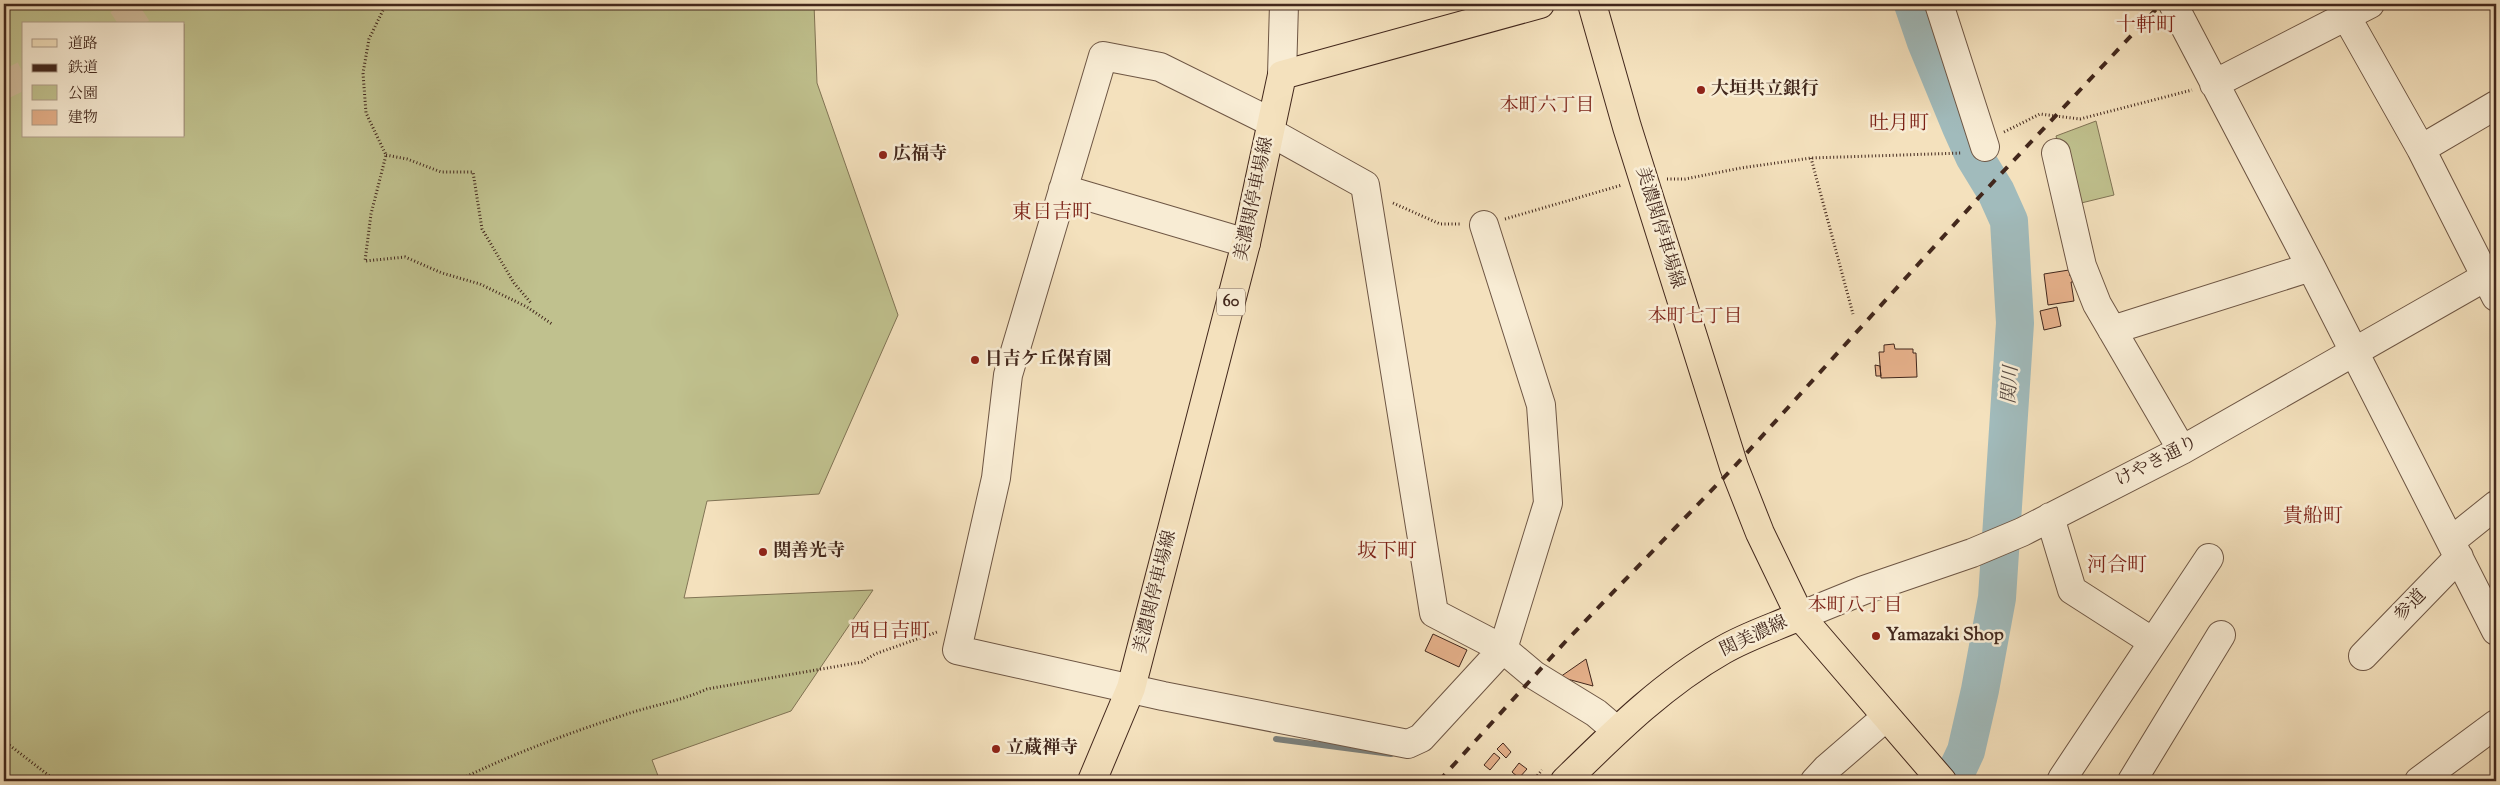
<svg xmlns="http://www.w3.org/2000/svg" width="2500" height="785" font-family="'Sorts Mill Goudy','Noto Serif JP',serif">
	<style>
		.green { fill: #c0c18e; stroke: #817455; fill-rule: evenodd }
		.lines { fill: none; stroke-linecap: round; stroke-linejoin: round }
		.stream { stroke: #7b807c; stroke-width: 6 }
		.river { stroke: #a1bbbc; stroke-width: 38 }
		.building { fill: #e5b08a; stroke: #42271c }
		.minor-tunnel { stroke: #d0bc9d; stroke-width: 28; stroke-dasharray: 28 14; stroke-linecap: butt }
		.minor-casing { stroke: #6e5644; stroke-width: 30 }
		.major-casing { stroke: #42271c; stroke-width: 30 }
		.path { stroke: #42271c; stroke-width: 3; stroke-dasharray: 1 2.5; stroke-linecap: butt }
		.minor { stroke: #f8ecd4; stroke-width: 28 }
		.major { stroke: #f4e1bd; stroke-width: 28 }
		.rail { stroke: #42271c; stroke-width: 4; stroke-dasharray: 9 9; stroke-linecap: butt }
		.poi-dot { fill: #8f2418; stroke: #f8ecd4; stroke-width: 2 }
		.labels { text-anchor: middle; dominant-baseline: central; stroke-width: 5; stroke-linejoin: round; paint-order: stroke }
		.shield { fill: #f8ecd4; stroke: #796253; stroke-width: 1 }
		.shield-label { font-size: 16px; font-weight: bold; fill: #42271c }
		.poi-label { font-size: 18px; font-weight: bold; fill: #42271c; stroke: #f8ecd4; text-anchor: start }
		.street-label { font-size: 18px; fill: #42271c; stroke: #f8ecd4 }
		.neighbourhood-label { font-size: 19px; fill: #7a1f14; stroke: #f8ecd4 }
		.water-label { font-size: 19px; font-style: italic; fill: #5a4c44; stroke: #f8ecd4 }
		.quarter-label { font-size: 20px; fill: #7a1f14; stroke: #f8ecd4 }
	</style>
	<rect width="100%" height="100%" fill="#f4e1bd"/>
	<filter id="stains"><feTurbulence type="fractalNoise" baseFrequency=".004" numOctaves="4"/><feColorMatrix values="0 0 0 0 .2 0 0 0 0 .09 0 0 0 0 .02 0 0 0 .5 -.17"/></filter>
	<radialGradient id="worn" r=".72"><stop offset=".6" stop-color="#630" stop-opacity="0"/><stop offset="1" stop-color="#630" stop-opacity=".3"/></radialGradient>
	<path class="green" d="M4 4H814L817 83 898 315 819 494 707 501 684 598 873 590 791 711 652 760 660 781H276L273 778 266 781H4ZM24 24H184V136H24Z
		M2096 121 2114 195 2073 205 2056 136Z"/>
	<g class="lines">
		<path class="stream" d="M1276 739 1391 754"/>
		<path class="river" d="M1913 4 1926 42 1961 127 1974 156 1996 192 2009 221 2015 323 1997 598 1980 690 1966 751 1952 781"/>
	</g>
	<path class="building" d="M2069 270 2070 276 2072 275 2073 282H2071L2074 301 2048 305 2044 274Z
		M2057 307 2061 326 2044 330 2040 311Z
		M1894 344 1895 349H1913V353H1916L1917 377 1881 378 1879 352H1884V345Z
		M1875 365 1880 366 1881 376H1876Z
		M1433 634 1467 650 1459 667 1425 651Z
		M1586 659 1593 686 1560 677Z
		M1503 743 1511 752 1506 758 1497 749Z
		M1494 753 1500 758 1490 770 1484 765Z
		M1519 763 1527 769 1519 778 1512 772Z"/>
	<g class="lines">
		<path class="minor-tunnel" d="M118 24 149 4
			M4 85 24 75"/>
		<g class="minor-casing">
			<path id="minor" d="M1939 4 1985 147
				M2173 4 2311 267 2496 631
				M2346 16 2421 149 2496 297
				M1282 75 1284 4
				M2214 84 2370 4
				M1271 122 1160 67 1103 56 1008 375 996 478 957 650 1163 696 1408 744 1421 738 1503 649 1548 503 1541 405 1484 225
				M1270 132 1365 185 1434 613 1503 649 1534 675 1596 713 1616 730
				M2421 149 2496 105
				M2056 153 2082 266 2097 304 2182 450
				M1063 189 1246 243
				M2112 330 2311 267
				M2050 517 2072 590 2153 642
				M2451 541 2496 505
				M1800 616 1864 590 1972 553 2022 532 2182 450 2496 271
				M2363 656 2459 557
				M1815 781 1827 768 1886 717
				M2065 781 2062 779 2209 558
				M2132 781 2221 635
				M2419 781 2496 724"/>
		</g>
		<g class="major-casing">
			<path id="major" d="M1592 4 1627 127 1734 467 1760 533 1800 616 1942 781
				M1092 781 1131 688 1246 243 1282 75 1540 4
				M1565 781C1614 733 1663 684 1723 650 1747 636 1775 627 1800 616"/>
		</g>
		<path class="path" d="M386 4 369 39 363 73 366 113 386 155 371 214 365 261 405 257 442 273 480 284 527 307 552 324
			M2004 132 2040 114 2080 119 2192 90
			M386 155 407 159 441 172H473L482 229 514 283 531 303
			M1811 158 1853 314
			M1667 179H1685L1741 168 1811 158 1962 153
			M1393 203 1440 224H1462
			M1505 219 1622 185
			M4 741 56 781
			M457 781C512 754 569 733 627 714 654 705 681 701 707 689L862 662 875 654 937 632
			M1533 781 1542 770"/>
		<use href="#minor" class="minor"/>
		<use href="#major" class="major"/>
		<path class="rail" d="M1439 781 1566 641 1734 467 1982 194 2161 4"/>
	</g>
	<g class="poi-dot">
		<circle cx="1701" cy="90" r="5"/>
		<circle cx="883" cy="155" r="5"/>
		<circle cx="975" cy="360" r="5"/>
		<circle cx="763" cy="552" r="5"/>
		<circle cx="1876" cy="636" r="5"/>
		<circle cx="996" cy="749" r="5"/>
	</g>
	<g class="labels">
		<rect class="shield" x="1217" y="288.5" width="28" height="27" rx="4"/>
		<g class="shield-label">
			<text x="1231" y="302">60</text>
		</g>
		<g class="poi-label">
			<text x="1711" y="90">大垣共立銀行</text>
			<text x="893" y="155">広福寺</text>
			<text x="985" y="360">日吉ケ丘保育園</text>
			<text x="773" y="552">関善光寺</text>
			<text x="1886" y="636">Yamazaki Shop</text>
			<text x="1006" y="749">立蔵禅寺</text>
		</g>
		<g class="street-label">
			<text transform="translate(1255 199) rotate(-78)">美濃関停車場線</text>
			<text transform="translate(1659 228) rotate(73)">美濃関停車場線</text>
			<text transform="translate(2157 462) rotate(-27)">けやき通り</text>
			<text transform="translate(1156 592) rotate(-76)">美濃関停車場線</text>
			<text transform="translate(2411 606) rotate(-46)">参道</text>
			<text transform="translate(1754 637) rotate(-25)">関美濃線</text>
		</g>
		<g class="neighbourhood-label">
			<text x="1547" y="106">本町六丁目</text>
			<text x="1695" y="317">本町七丁目</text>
			<text x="1855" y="606">本町八丁目</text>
		</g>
		<g class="water-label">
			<text transform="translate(2011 385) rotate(-86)">関川</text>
		</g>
		<g class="quarter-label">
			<text x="2146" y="26">十軒町</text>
			<text x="1899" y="124">吐月町</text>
			<text x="1052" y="213">東日吉町</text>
			<text x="2313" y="517">貴船町</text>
			<text x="1387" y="552">坂下町</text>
			<text x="2117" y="566">河合町</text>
			<text x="890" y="632">西日吉町</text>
		</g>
	</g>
	<rect width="2500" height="785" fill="none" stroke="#f4e1bd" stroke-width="20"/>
	<rect x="5" y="5" width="2490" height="775" fill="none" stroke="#42271c" stroke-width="2.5"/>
	<rect x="10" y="10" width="2480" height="765" fill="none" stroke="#42271c"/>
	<rect x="22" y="22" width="162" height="115" fill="#f8ecd4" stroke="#af9d8a"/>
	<rect x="32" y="39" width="25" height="8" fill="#f4e1bd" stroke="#af9d8a"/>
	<text x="68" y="48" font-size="15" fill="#42271c">道路</text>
	<rect x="32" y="64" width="25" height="8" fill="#42271c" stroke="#af9d8a"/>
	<text x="68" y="72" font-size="15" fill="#42271c">鉄道</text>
	<rect x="32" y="85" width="25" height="15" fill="#c0c18e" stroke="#af9d8a"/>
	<text x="68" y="98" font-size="15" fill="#42271c">公園</text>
	<rect x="32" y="110" width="25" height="15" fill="#e5b08a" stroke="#af9d8a"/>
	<text x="68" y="122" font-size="15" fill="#42271c">建物</text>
	<rect width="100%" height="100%" filter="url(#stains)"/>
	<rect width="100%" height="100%" fill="url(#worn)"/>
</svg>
